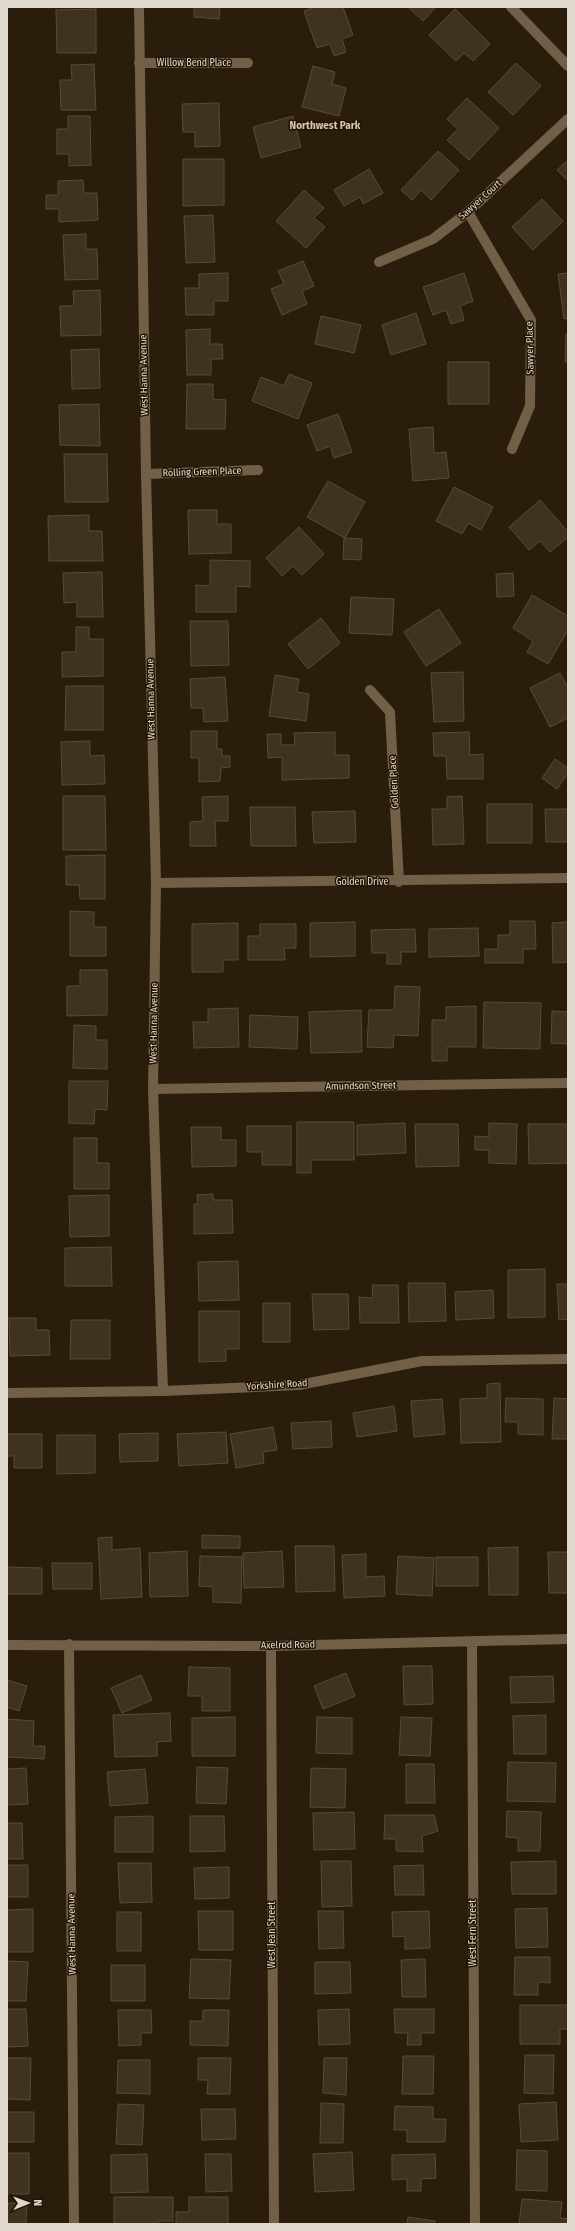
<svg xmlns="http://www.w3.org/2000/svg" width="575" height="2231" font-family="'Fira Sans Condensed',sans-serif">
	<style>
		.building { fill: #3f321f; stroke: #594b38 }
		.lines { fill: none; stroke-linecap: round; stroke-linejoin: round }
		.minor { stroke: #725f47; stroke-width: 10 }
		.labels { text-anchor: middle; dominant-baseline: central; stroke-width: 3; stroke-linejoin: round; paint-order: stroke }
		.street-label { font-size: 10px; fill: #e1d8cd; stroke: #201403 }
		.neighbourhood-label { font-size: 11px; font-weight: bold; fill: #d6c5af; stroke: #201403 }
	</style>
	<rect width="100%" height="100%" fill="#2a1d0b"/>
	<path class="building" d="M194 7H220L219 19 194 17Z
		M315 7H343L353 35 342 39 346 52 334 56 330 44 317 48 304 11Z
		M408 7H436L423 21Z
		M96 9V53H57L56 10Z
		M455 9 490 44 473 61 464 53 456 61 429 35Z
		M516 63 541 86 513 115 488 92Z
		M94 64 96 110H61L60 80H72L71 65Z
		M313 66 335 72 332 84 346 88 339 116 302 107Z
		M467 98 499 128 469 160 447 140 458 129 447 119Z
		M219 103 220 146 195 147V132H183L182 104Z
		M68 116H90L91 165 69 166V154H57V129H68Z
		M293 116 301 147 261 158 253 127Z
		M438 151 459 170 431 200 421 190 412 200 401 190Z
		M183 159H224V205L183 206Z
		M568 160V181L557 170Z
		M369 169 383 193 363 204 360 197 344 206 334 190Z
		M83 180 84 193H97L98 220 59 222V209H46V195H58V181Z
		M304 190 324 208 314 218 325 227 306 248 276 221Z
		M542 199 563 221 533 250 512 227Z
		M213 215 215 262 186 263 184 216Z
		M86 234V249H97L98 279 65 280 63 235Z
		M303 261 314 286 302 291 307 304 282 315 271 289 284 284 278 271Z
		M228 273V301H214V315H186L185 288H199V274Z
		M464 273 473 301 460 306 464 320 451 324 446 310 433 315 423 287Z
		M568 273V318L564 319 558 274Z
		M100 290 101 335 61 336 60 306H74L73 291Z
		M416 313 426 344 391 355 382 325Z
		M321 316 361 325 354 353 315 344Z
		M210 329V344H222L223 359H211V375H187L186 330Z
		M566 334H568V362H565Z
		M99 349 100 388 72 389 71 350Z
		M448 362H489V404H448Z
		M289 374 312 383 298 419 252 401 261 377 284 386Z
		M187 384H213V399L226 400 225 429H186Z
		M99 404 100 446 60 445 59 405Z
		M338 414 352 452 334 458 330 446 317 451 307 425Z
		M433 427 434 453 446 452 449 478 413 481 409 429Z
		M64 454H107L108 502H65Z
		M328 481 365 502 345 538 307 517Z
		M454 487 493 507 481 530 468 523 462 534 436 521Z
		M540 500 568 532V537L550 552 540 541 529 550 509 527Z
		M188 510H217V524H231V553L189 554Z
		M89 515V531H102L103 561H49L48 516Z
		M299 527 324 554 302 575 293 566 282 576 266 558Z
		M344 538 362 539 361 560 343 559Z
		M210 560 250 561V587L236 586V612H196V585L210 586Z
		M102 572 103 617H77V602L64 603 63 573Z
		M513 573 514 596 497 597 496 574Z
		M532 595 568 616V630L548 664 527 652 533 641 513 628Z
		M351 597 394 599 392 635 349 633Z
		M439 609 461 643 426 666 404 632Z
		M321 618 340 643 308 669 288 644Z
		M190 621H228L229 665 191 666Z
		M76 627H89V639H103V676L62 677V652H76Z
		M463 672 464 721 434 722 431 673Z
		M560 673 568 688V718L550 727 530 688Z
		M275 675 299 679 297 692 309 694 306 721 269 716Z
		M225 677 228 721 204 722 203 708H191L190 679Z
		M66 686H103V730H65Z
		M191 731H217V749H222V756H230V767L221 768 220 781 199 782V758H191Z
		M335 732V755H349V778L282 780V757L268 758 267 734H281V745H295L294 733Z
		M469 732 470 755 483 754V779H447L446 756H434L433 733Z
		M90 741V756L104 755 105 784 62 785 61 742Z
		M555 759 568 768V773L557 789 542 778Z
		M63 796H105L106 850H63Z
		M228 796V821H215L216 846H190V822L203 821 202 797Z
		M462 796 464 844 433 845 432 809H447V797Z
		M487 804H532V843H487Z
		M250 807H295L296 846H251Z
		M545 809H568V842H546Z
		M355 811 356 842 314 843 312 812Z
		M105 855V899H80L79 885H66V856Z
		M70 911 94 912V927H106V956H70Z
		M510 921H535L536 949H523V963H485V949H498V935H510Z
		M355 922V956L310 957V923Z
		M568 922V962L553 963 552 923Z
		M238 923V960H223V972H192V924Z
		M260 924H296V948H284L285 960H248V936H260Z
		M478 928 479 956 429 957V929Z
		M415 929 416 952H401V964H387V953H372L371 930Z
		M80 970H107V1015L67 1016V986H80Z
		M395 986 420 987 418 1036 394 1035 393 1048 367 1047 369 1010H394Z
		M484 1002 541 1003 540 1049 483 1048Z
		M476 1006V1047H447V1061H432V1020H446V1007Z
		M238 1008 239 1047 194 1048 193 1022H208V1009Z
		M361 1010 362 1052 311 1053 309 1012Z
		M552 1011 568 1012V1044L551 1043Z
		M250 1015 298 1017 297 1049 249 1047Z
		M74 1025 96 1026V1040H107V1069L73 1068Z
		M69 1081H108L107 1110 95 1109 94 1124 69 1123Z
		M297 1122H354V1160H311V1173H297Z
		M405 1123 406 1153 357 1155V1125Z
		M489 1123 517 1124 516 1164 489 1163V1150H475V1136L489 1137Z
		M415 1124H458L459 1166 416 1167Z
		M528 1124H568V1163L529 1164Z
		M247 1126H291V1165H262V1152H247Z
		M191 1127H221V1140H236V1166L192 1167Z
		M74 1138H97V1163H109V1189H74Z
		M213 1194V1200H232L233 1233 194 1234V1204H198L197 1195Z
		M109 1195V1236L70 1237 69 1196Z
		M111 1247 112 1286H65V1248Z
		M238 1261 239 1300 199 1301 198 1262Z
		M545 1269V1317L508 1318V1270Z
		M408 1283H445L446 1321 409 1322Z
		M557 1284H568V1319L559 1320Z
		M372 1285H398L399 1323H360L359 1297 373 1298Z
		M493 1290 494 1318 456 1320 455 1292Z
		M312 1294H348L349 1329 314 1330Z
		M263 1303H290V1342H263Z
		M199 1311H239V1349H226V1361L199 1362Z
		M9 1318H36V1330H49L50 1355 10 1356Z
		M71 1320H110V1359H70Z
		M500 1383 501 1442 461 1443 460 1399 487 1398V1384Z
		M506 1398 543 1399V1435L518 1434V1422H505Z
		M554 1398 568 1399V1439H552Z
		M442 1399 445 1434 414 1437 411 1401Z
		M394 1406 397 1431 357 1437 353 1413Z
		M331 1421 332 1447 293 1449 291 1423Z
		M273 1427 277 1450 263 1452 264 1463 236 1468 230 1434Z
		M226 1432 228 1463 179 1466 177 1434Z
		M158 1433V1461L120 1462 119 1434Z
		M7 1434H42V1468H14V1456H7Z
		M57 1435H95V1473L57 1474Z
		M202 1535 240 1536V1548H202Z
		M112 1537V1550L140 1548 142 1597 101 1599 98 1538Z
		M295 1546H334L335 1591 296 1592Z
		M518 1547V1595H489L488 1548Z
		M187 1551 188 1596 150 1597 149 1553Z
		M282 1551 284 1587 244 1588 243 1553Z
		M548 1552H568V1593H549Z
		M366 1554V1577L384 1576 385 1596 344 1598 342 1555Z
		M200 1556 242 1557 241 1603 213 1602V1587L199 1586Z
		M398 1556 434 1558 432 1596 396 1594Z
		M436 1557H478V1586H436Z
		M52 1563H92V1589H53Z
		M7 1567 42 1568V1594H7Z
		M403 1666H432L433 1704 404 1705Z
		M189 1667 230 1668V1711H202V1696H188Z
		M346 1673 355 1696 323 1709 314 1686Z
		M141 1675 152 1700 122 1713 111 1688Z
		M553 1676 554 1702 511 1703 510 1677Z
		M7 1680 27 1686 19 1711 7 1707Z
		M170 1713 171 1741 157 1742V1756L115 1757 113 1715Z
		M546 1715V1754H514L513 1716Z
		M235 1717V1756H192V1718Z
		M317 1717 352 1718V1754L316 1753Z
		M401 1717 432 1718 430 1756 399 1755Z
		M7 1719 34 1721 33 1746H45L44 1759 7 1757Z
		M508 1762 556 1763 555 1802 507 1801Z
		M406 1764H434L435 1803H406Z
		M197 1767 228 1768 226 1804 196 1803Z
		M26 1768 28 1804 7 1805V1769Z
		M311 1768 346 1769 345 1808 310 1807Z
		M145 1769 148 1803 110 1806 107 1772Z
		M507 1811 541 1812 540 1851H518V1838L506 1837Z
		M354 1812 355 1849 314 1850 313 1813Z
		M385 1815H434L438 1831 422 1836 423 1852 396 1851V1839H384Z
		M153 1816V1852H115V1817Z
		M190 1816H224L225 1851 190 1852Z
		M7 1823H22L23 1859H7Z
		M321 1861H351L352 1906 322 1907Z
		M556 1861V1894H512L511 1862Z
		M118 1863H151L152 1902 120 1903Z
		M7 1865H28V1897H7Z
		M423 1865 424 1895H395L394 1866Z
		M229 1867V1898L195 1899 194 1868Z
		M547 1908 548 1947 516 1948 515 1909Z
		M33 1909V1952H7V1910Z
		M198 1911H233V1950H199Z
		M318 1911H343L344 1948 319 1949Z
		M429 1911 430 1948 405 1949V1936L393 1937 392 1912Z
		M117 1912H141V1951H117Z
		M515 1957H550V1983L538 1982V1995H514Z
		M191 1959 231 1960 229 1999 189 1998Z
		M425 1959 426 1997H402L401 1960Z
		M7 1961 28 1962 26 2001H7Z
		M315 1962H350L351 1993 315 1994Z
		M111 1965H145V2001H111Z
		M520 2005H568V2029H560V2044H520Z
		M7 2009H26L28 2046 7 2047Z
		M349 2009 350 2044 319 2045 318 2010Z
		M394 2009H434V2033H421V2045H407L408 2033H395Z
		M118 2010H151L152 2033H141V2045L119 2046Z
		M203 2010H229L228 2046 190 2045V2021H203Z
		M525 2055H554L553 2094 524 2093Z
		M403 2056H434L433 2094H402Z
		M7 2058H31L30 2100 7 2099Z
		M198 2058H231L230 2094H207L208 2080H198Z
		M324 2058H347L346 2095 323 2093Z
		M118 2060H150V2094L117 2093Z
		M556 2102 558 2140 521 2142 519 2104Z
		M321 2103 344 2104 343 2143H320Z
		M118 2104 144 2105 142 2145 116 2144Z
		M395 2106 433 2107V2119H446L445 2142H407V2130H394Z
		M201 2109H235L236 2139 202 2140Z
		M7 2112H34V2142H7Z
		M517 2150 547 2151V2191L516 2190Z
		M352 2152 354 2190 315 2192 313 2154Z
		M7 2153H29V2194H7Z
		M147 2154 148 2192 111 2193V2155Z
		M205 2154H231L232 2191 206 2192Z
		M435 2154 436 2178 421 2179V2191H407V2179L392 2180V2155Z
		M114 2197H173V2221H158V2224H114Z
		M189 2197H228V2224H176V2212H189Z
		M522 2199 562 2202 560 2218 568 2219V2224H519Z
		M7 2203H27L26 2224H7Z
		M408 2217 435 2221 434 2224H407Z"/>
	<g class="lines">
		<path class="minor" d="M139 7 146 474 156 883 153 1089 163 1391
			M511 7 568 66
			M139 63H248
			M468 212 531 320 530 406 512 449
			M379 262 433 239 468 212 568 119
			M146 474 258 470
			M370 690 390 712 399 882
			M156 883 568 878
			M153 1089 568 1083
			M7 1393 163 1391 299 1385 422 1361 568 1359
			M472 1642 475 2224
			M69 1644 74 2224
			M7 1645 271 1646 568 1639
			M271 1646 274 2224"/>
	</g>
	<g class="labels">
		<g class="street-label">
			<text x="194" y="63">Willow Bend Place</text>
			<text transform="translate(480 200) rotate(-42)">Sawyer Court</text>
			<text transform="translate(530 348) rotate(-91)">Sawyer Place</text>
			<text transform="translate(144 375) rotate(-91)">West Hanna Avenue</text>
			<text transform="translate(202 472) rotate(-2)">Rolling Green Place</text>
			<text transform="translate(151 699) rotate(-91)">West Hanna Avenue</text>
			<text transform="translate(394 782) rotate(-93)">Golden Place</text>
			<text x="362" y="882">Golden Drive</text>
			<text transform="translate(154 1023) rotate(-89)">West Hanna Avenue</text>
			<text transform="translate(361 1086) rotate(-1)">Amundson Street</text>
			<text transform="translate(277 1385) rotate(-4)">Yorkshire Road</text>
			<text transform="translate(288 1645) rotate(-1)">Axelrod Road</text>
			<text transform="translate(473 1933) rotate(-90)">West Fern Street</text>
			<text transform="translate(72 1934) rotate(-91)">West Hanna Avenue</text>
			<text transform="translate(272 1935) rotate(-90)">West Jean Street</text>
		</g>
		<g class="neighbourhood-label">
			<text x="325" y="125">Northwest Park</text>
		</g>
	</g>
	<rect width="575" height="2231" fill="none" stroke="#e1d8cd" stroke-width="16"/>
	<g transform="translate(28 2203) rotate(89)" stroke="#201403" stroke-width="3" paint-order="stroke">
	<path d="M0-3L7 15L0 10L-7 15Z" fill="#e1d8cd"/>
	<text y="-6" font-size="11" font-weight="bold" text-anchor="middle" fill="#e1d8cd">N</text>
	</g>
</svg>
